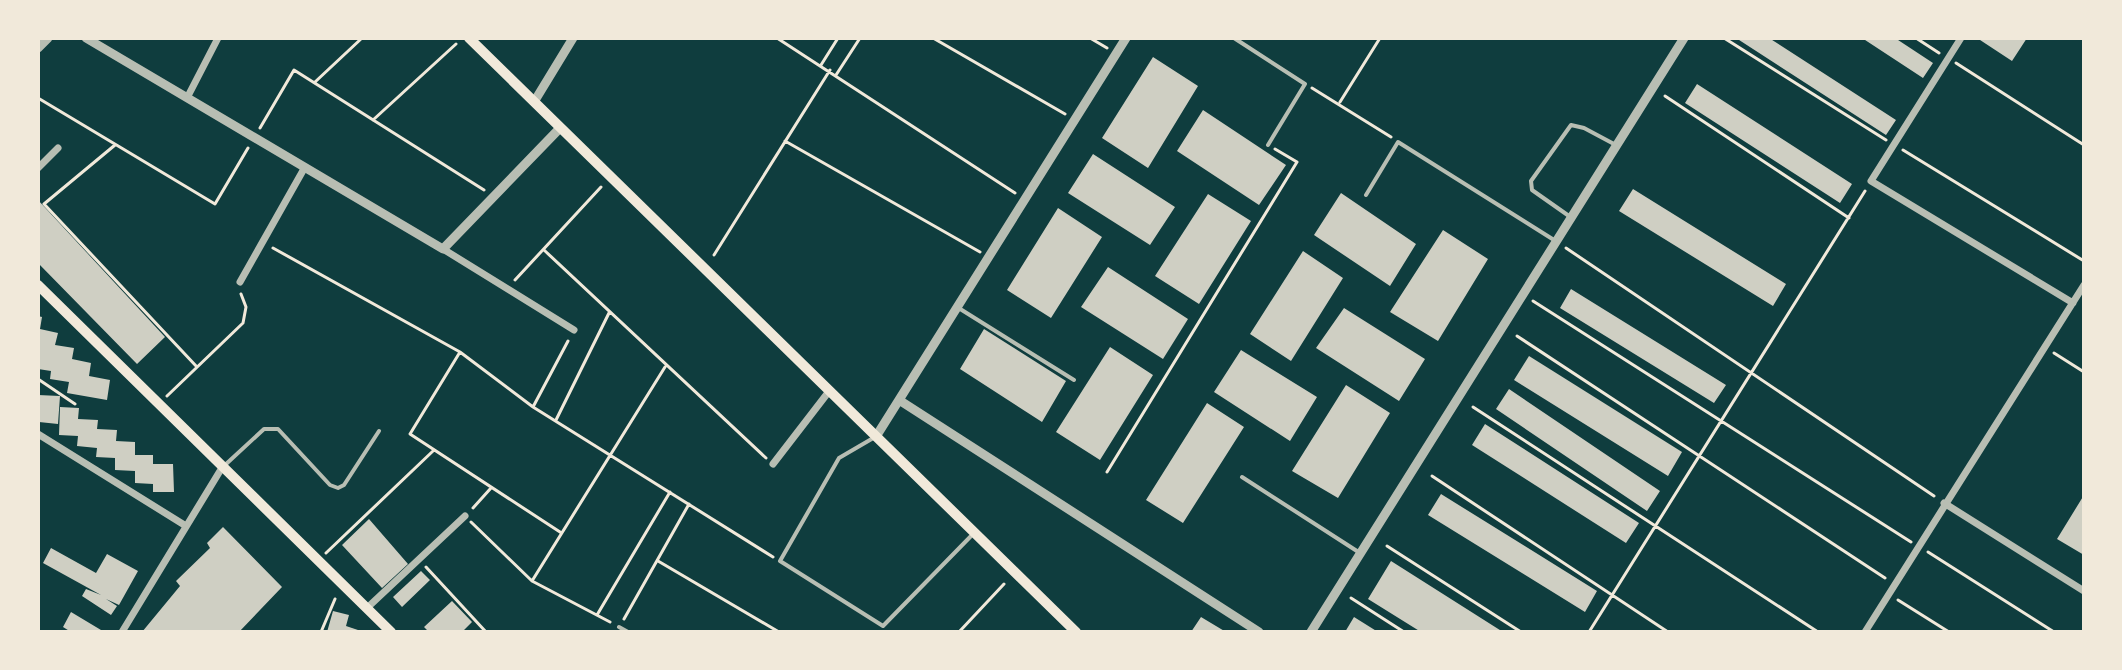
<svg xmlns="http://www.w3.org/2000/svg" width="2122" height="670" font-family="Mulish,sans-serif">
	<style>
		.building { fill: #cfcfc3 }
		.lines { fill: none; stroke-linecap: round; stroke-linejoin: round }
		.path { stroke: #f1e9da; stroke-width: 3 }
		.service { stroke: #b8beb3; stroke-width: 4 }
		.minor { stroke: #b8beb3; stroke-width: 7 }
		.tertiary { stroke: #b8beb3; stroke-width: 9 }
		.secondary { stroke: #f1e9da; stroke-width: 10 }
	</style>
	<rect width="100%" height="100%" fill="#0f3d3e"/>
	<path class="building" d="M1736 38H1769L1896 120 1886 135Z
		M1862 38H1895L1933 63 1923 78Z
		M1977 38H2027L2012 61Z
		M1153 57 1198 86 1148 168 1102 138Z
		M1697 84 1852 184 1840 203 1685 103Z
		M1203 110 1286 165 1259 205 1177 151Z
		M1093 154 1175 207 1150 245 1068 193Z
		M1633 189 1786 284 1773 306 1619 211Z
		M1341 193 1416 244 1390 286 1314 235Z
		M1208 194 1251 221 1199 304 1155 276Z
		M38 200 165 337 137 364 38 263Z
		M1058 208 1102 237 1051 318 1007 290Z
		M1443 230 1488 259 1438 341 1390 312Z
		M1303 251 1343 278 1291 361 1250 334Z
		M1108 267 1188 319 1163 359 1081 307Z
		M1571 289 1726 385 1714 403 1560 308Z
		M1344 308 1425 359 1399 401 1316 348Z
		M38 316 42 317 40 329 58 333 55 345 74 348 72 359 91 363 89 376 110 380 107 400 67 393 69 382 50 379 51 371 38 369Z
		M984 329 1066 381 1042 422 960 369Z
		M1110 347 1153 375 1100 460 1056 432Z
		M1241 350 1317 397 1290 441 1214 392Z
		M1529 356 1682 452 1668 476 1514 380Z
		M1346 385 1390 413 1338 498 1292 471Z
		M1509 389 1660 491 1647 511 1496 409Z
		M38 395 60 396 58 424 39 422Z
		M1207 403 1244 427 1183 523 1146 500Z
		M60 407 79 408 78 419 98 420 97 429 117 430 116 441 135 442V455H153V464H173L174 492H153V484L135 483V471L115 470V458L96 457 97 448 77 446 78 436 59 435Z
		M1485 424 1639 523 1626 543 1472 445Z
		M1441 494 1597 591 1585 612 1428 515Z
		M2084 495V555L2057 539Z
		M369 519 408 564 382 588 342 545Z
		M223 527 282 587 239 632H142L180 586 176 581 210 548 207 543Z
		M51 548 96 573 107 554 138 571 119 605 106 599 117 606 111 615 82 596 86 589 101 595 43 563Z
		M1391 561 1503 632H1421L1368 599Z
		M421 571 430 580 402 607 393 597Z
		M452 601 472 622 462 632H429L424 627Z
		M333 611 349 615 346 626 364 632H327Z
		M71 612 101 630 100 632H71L63 627Z
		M1201 617 1226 632H1191Z
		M1354 617 1378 632H1345Z"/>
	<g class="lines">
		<path class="path" d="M777 38 1015 193
			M933 38 1065 114
			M1090 38 1107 48
			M1724 38 1886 140
			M1916 38 1939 53
			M1956 63 2084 145
			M821 65 838 38
			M836 75 860 38
			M315 82 362 38
			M1312 88 1391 137
			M1665 96 1849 218
			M38 98 215 204 248 148
			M1340 102 1380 38
			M373 120 456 44
			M260 128 294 70 484 190
			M785 141 980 252
			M115 145 44 204 197 367
			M1903 150 2084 261
			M273 248 460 352 533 407 773 557
			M1566 248 1934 496
			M544 250 766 458
			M714 255 830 70
			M515 280 601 187
			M1533 301 1911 542
			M1517 336 1885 578
			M460 352 410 434 560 532
			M2054 353 2084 372
			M38 379 75 404
			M167 396 243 323 246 307 241 294
			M533 407 568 341
			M1473 407 1818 632
			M556 420 609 313
			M1107 472 1297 162 1275 149
			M1432 476 1668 632
			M473 508 491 488
			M471 522 532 581 610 622
			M1387 546 1521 632
			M1928 552 2054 632
			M326 553 433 451
			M658 561 779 632
			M426 567 486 632
			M532 581 665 367
			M1351 598 1404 632
			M1898 600 1949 632
			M597 615 670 492
			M624 619 689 504
			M321 632 335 599
			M959 632 1004 584
			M1589 632 1865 191"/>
		<path class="service" d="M1234 38 1305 84 1268 145
			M1366 195 1398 142 1554 240
			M1569 216 1532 190 1531 181 1571 125 1584 128 1614 144
			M957 307 1074 380
			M875 437 839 458 780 561 883 626 973 534
			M225 465 264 429H278L330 485 338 488 344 485 379 431
			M1242 477 1360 553
			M619 627 628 632"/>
		<path class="minor" d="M1961 38 1871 181 2073 303
			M187 98 218 38
			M38 168 58 148
			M443 249 574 330
			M240 282 305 167
			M38 434 186 526
			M773 464 830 390
			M1944 503 2084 591
			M367 608 465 516
			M122 632 223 466
			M1865 632 2084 285"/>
		<path class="tertiary" d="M86 38 443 249 560 128
			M38 48 48 38
			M534 102 573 38
			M899 400 1259 632
			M877 435 1126 38
			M1311 632 1684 38"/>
		<path class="secondary" d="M469 38 1076 632
			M38 285 391 632"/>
	</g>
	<rect width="2122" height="670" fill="none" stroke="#f1e9da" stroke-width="80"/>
</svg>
